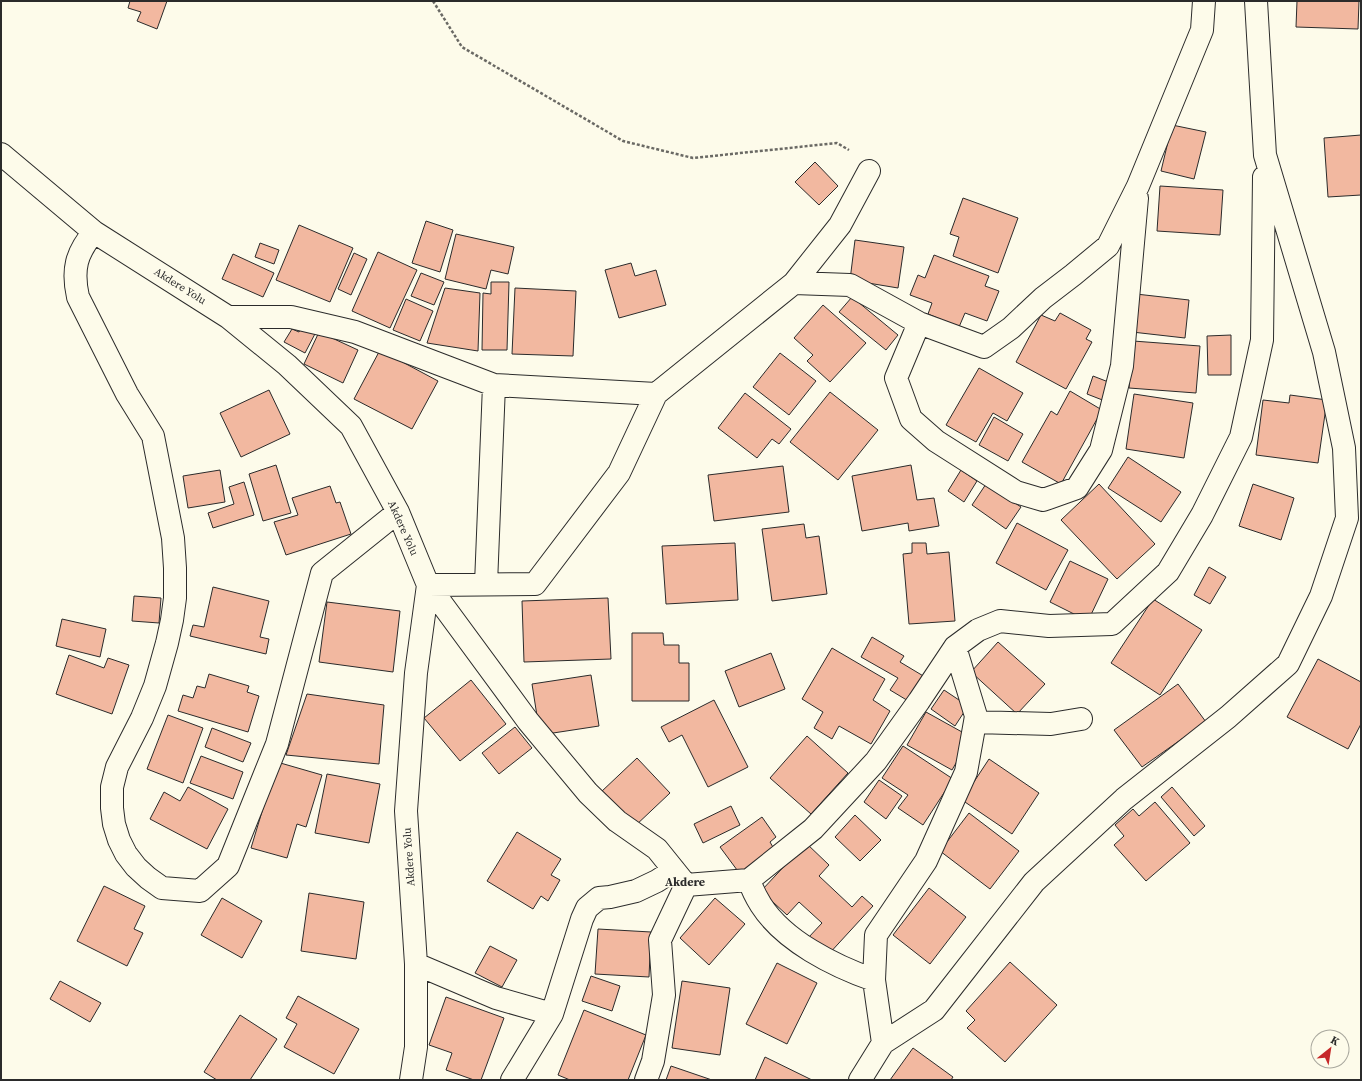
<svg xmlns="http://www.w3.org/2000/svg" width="1362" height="1081" font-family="'Source Serif 4',serif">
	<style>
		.building { fill: #f2b8a0; stroke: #2b2b2b }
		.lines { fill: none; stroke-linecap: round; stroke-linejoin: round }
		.minor-casing { stroke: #2b2b2b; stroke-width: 24 }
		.path { stroke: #6a6964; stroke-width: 2.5; stroke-dasharray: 3 2; stroke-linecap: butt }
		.minor { stroke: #fdfbea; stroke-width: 22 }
		.labels { text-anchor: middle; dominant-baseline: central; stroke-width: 3; stroke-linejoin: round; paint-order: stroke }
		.street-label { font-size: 11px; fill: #2b2b2b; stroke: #fdfbea }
		.neighbourhood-label { font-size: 12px; font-weight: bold; fill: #2b2b2b; stroke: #fdfbea }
	</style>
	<rect width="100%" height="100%" fill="#fdfbea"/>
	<path class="building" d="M130 1H167L157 29 137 21 141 12 128 8Z
		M1297 1H1359L1358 29 1296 27Z
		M1172 125 1206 132 1194 179 1161 171Z
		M1361 135V195L1328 197 1324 138Z
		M815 162 838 186 819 205 795 182Z
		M1160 186 1223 190 1220 235 1157 231Z
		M963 198 1018 218 998 273 953 256 959 237 950 234Z
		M426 221 453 230 440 272 412 263Z
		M299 225 353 248 330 302 276 280Z
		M456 234 514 247 508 274 491 270 486 289 445 279Z
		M855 240 904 247 898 288 850 280Z
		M260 243 279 250 274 264 255 257Z
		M378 252 417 270 390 328 352 311Z
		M354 253 367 259 351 295 338 289Z
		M233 254 274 273 263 297 222 279Z
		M934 255 989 276 985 286 999 291 987 321 965 313 959 327 928 314 932 303 910 295 918 275 925 278Z
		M631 263 635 276 656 270 666 305 619 318 605 270Z
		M421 273 444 282 434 305 411 296Z
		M491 282H509L507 350H482L483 293 491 294Z
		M445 288 480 293 478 351 427 343Z
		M515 288 576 291 573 356 512 354Z
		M1136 294 1189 300 1185 338 1132 332Z
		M852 297 898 335 886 350 839 312Z
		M406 299 433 311 420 341 393 330Z
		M823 305 866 343 830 382 807 361 813 355 794 338Z
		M1060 313 1091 330 1086 339 1092 342 1066 389 1016 362 1041 315 1055 321Z
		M304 323 317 330 305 353 284 342 292 329 299 332Z
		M319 332 358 350 343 383 304 364Z
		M1231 335V375H1208L1207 336Z
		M1133 341 1200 346 1196 393 1129 388Z
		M380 350 438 381 412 429 354 399Z
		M780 353 816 381 789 415 753 387Z
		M979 368 1023 393 1007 421 993 413 976 442 946 425Z
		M1093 376 1111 383 1105 401 1087 394Z
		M269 390 290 434 241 457 220 413Z
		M1070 391 1102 410 1061 484 1022 462 1051 411 1057 415Z
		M830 392 878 430 838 480 790 442Z
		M745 393 791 429 779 444 772 439 757 458 718 428Z
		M1134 394 1193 403 1184 458 1126 449Z
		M1290 395 1327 400 1318 463 1256 455 1263 400 1289 403Z
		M994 417 1023 434 1008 461 979 445Z
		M1128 457 1181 492 1161 522 1108 488Z
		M276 465 291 513 263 521 249 474Z
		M911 465 917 500 934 498 939 526 909 531 908 523 862 531 852 476Z
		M783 466 789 512 714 521 708 475Z
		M220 470 225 502 188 508 183 476Z
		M961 470 977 481 964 502 948 491Z
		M244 482 254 515 213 528 208 513 234 504 229 487Z
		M986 484 1021 507 1006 529 972 505Z
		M1099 484 1155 544 1117 579 1061 520Z
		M1253 484 1294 498 1281 540 1239 526Z
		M330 486 336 503 340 502 351 534 286 555 274 522 298 515 292 498Z
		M1017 523 1068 550 1046 590 996 563Z
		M804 524 806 538 819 536 827 594 772 601 762 529Z
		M735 543 738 600 666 604 662 546Z
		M912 543H926L927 554 949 552 955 621 909 624 903 554 912 553Z
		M1070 561 1108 579 1088 621 1050 602Z
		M1209 567 1226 577 1210 604 1194 595Z
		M213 587 269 601 260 637 269 639 266 654 190 636 193 625 204 627Z
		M134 596 161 598 159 623 132 621Z
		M608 598 611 659 524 662 522 601Z
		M1153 599 1202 630 1160 695 1111 663Z
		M327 602 400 611 393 672 319 662Z
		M62 619 106 629 100 657 56 646Z
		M632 633H663L664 645H679V663H689V701H632Z
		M872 637 904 656 900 662 925 677 910 702 890 690 898 678 861 657Z
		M998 642 1045 684 1017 714 971 672Z
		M832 648 885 679 873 700 890 711 871 744 839 726 832 739 814 728 823 712 802 699Z
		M771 653 785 689 739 707 725 671Z
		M69 655 104 668 108 658 129 665 112 714 56 694Z
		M1318 659 1361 682V724L1348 749 1287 717Z
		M209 674 249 686 247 692 259 696 248 732 178 711 183 695 193 698 197 686 205 688Z
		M591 675 599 726 540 735 532 684Z
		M471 680 506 724 460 761 424 718Z
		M1178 684 1206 722 1142 767 1114 730Z
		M944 690 968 706 955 726 931 709Z
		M307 694 384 705 379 764 286 755Z
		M714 700 748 767 708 787 682 735 669 742 661 727Z
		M926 712 971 737 952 770 907 745Z
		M168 715 203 728 183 783 147 769Z
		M515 727 532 748 499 774 482 753Z
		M212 728 251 743 243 762 205 747Z
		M807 736 848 773 811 814 770 778Z
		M903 746 953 779 923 825 898 808 908 795 882 778Z
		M201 756 243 772 233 799 190 783Z
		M637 758 670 793 634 827 601 792Z
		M989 759 1039 793 1012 834 962 800Z
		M277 762 322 775 306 827 297 824 287 858 251 848Z
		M327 774 380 784 369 843 315 833Z
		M879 780 902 796 886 819 864 802Z
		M188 787 228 809 207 849 150 819 164 792 180 801Z
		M1172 787 1205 826 1194 836 1161 797Z
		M1155 802 1190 843 1146 881 1114 845 1124 836 1115 825 1133 809 1139 816Z
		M731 806 740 825 703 843 694 824Z
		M969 813 1019 851 990 889 940 851Z
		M855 815 881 840 860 861 835 837Z
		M762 817 776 837 770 842 774 849 740 874 720 847Z
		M517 832 561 859 551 875 560 880 548 901 541 896 533 909 487 881Z
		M806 843 829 865 819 876 852 907 862 896 873 906 827 956 808 938 822 923 799 902 787 915 761 891Z
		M104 886 145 906 134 929 143 933 127 966 77 941Z
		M929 888 966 917 930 964 893 935Z
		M309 893 364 902 356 959 301 951Z
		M222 898 262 921 242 958 201 935Z
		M715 898 745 924 709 965 680 938Z
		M598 929 651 932 649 977 595 974Z
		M490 946 517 960 502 987 475 973Z
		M1010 962 1057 1005 1005 1062 967 1028 975 1020 966 1011Z
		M777 963 817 983 787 1044 746 1024Z
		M591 976 620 986 612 1011 582 1001Z
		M60 981 101 1003 90 1022 50 999Z
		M682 981 730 988 720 1055 672 1048Z
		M298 996 359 1029 334 1074 284 1047 297 1024 286 1018Z
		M446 997 504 1018 481 1080H474L446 1070 452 1053 429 1045Z
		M584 1010 646 1035 628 1080H570L558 1075Z
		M240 1015 277 1039 250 1080H217L204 1072Z
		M913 1048 953 1077 951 1080H890Z
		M765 1057 812 1080H755Z
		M671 1066 712 1080H666Z"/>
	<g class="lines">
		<g class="minor-casing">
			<path id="minor" d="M1 154 94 232 228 317 287 365 351 426 398 512 428 585 416 673 406 811 416 964V1047L411 1080
				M94 232C76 253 72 270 78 297L127 394 153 436 173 538 175 568V598L172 620 167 643 155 686 142 718 117 767 112 787V808L114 824 119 840 126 854 136 867 148 878 162 888 200 891 228 866 277 744 322 573 398 512
				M794 283 840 225 869 171
				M228 317H291L355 332 494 385 656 394 794 283 850 285 919 323 984 347 1011 328 1043 298 1073 275 1108 246 1138 186 1202 30 1204 1
				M919 323 896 378 911 419 936 441 1016 492 1043 500 1077 488 1101 450 1122 366 1137 198
				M486 584 494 385
				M428 585 528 721 588 793 617 821 657 849 686 885
				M428 585 535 584 619 473 656 394
				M975 722 1051 724 1081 719
				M749 880C752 889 756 897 761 905 784 941 834 966 874 980
				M416 964 496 998 552 1014
				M883 1043 874 980 876 935 926 861 966 772 975 722 976 716 955 647
				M512 1080 552 1014 582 919 587 908 599 898 610 897 636 891 657 881 674 870
				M646 1080 653 1061 664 995 660 940 686 885 749 880 813 829 876 761 919 701 955 647 978 630 1000 621 1049 626 1112 624 1168 572 1202 515 1241 437 1262 340 1264 177
				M860 1080 883 1043 934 1010 1034 882 1124 799 1228 717 1288 664 1321 596 1347 518 1344 448 1324 352 1265 155 1256 1"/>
		</g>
		<path class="path" d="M433 1 462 47 623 141 693 158 837 143 849 150"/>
		<use href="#minor" class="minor"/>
	</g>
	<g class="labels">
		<g class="street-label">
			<text transform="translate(180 286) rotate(32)">Akdere Yolu</text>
			<text transform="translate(403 528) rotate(66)">Akdere Yolu</text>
			<text transform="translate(409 857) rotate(-94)">Akdere Yolu</text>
		</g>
		<g class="neighbourhood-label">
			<text x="685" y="882">Akdere</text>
		</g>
	</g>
	<rect width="1362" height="1081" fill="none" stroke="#2b2b2b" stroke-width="4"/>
	<g transform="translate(1330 1049) rotate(30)"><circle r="19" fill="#fdfbea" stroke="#a9a89e"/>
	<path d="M0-3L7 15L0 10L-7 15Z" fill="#c62828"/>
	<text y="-6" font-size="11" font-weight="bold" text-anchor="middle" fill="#2b2b2b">K</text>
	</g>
</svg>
